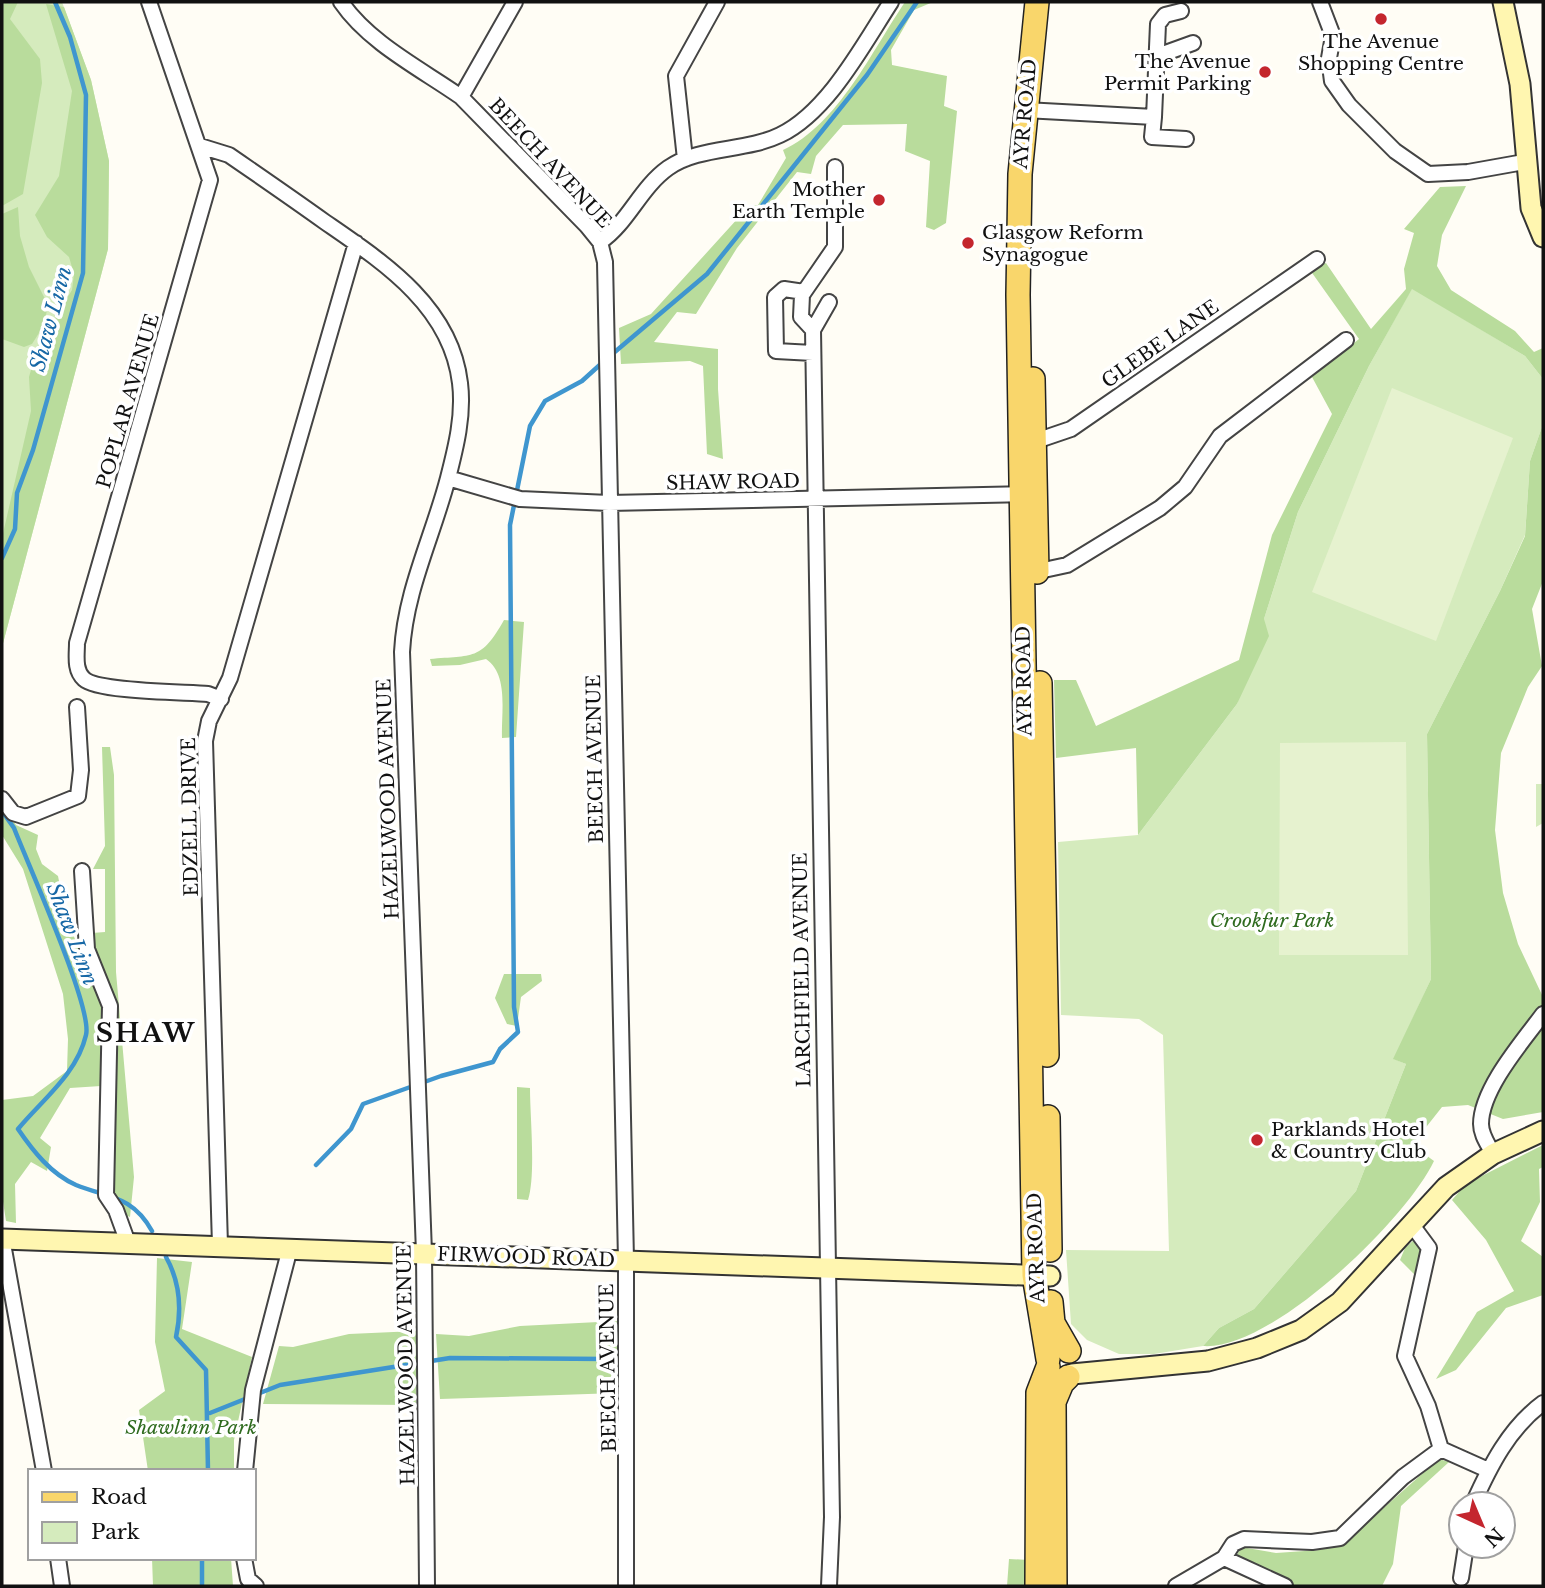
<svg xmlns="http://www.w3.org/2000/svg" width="1545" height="1588" font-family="'Libre Baskerville',serif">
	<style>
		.green { fill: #d5ebbd }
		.forest { fill: #b9dc9c }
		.pitch { fill: #e6f2cf }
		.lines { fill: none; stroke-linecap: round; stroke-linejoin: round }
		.stream { stroke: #3f96cf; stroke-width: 4.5 }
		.street-casing { stroke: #444; stroke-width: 18 }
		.secondary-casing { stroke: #333; stroke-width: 23 }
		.primary-casing { stroke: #222; stroke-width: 26 }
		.street { stroke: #fff; stroke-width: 14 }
		.secondary { stroke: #fff6b0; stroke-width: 19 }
		.primary { stroke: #f9d66b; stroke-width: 23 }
		.poi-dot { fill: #c4262e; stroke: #fff; stroke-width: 2.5 }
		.labels { text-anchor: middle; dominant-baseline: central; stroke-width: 7; stroke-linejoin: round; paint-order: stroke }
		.poi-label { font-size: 19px; fill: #111; stroke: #fff; text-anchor: end }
		.street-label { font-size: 19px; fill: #111; stroke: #fff }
		.park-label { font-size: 19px; font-style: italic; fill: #2f6b1f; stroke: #fff }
		.water-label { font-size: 21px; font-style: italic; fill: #1768a6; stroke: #fff }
		.district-label { font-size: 26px; font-weight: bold; letter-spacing: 2px; fill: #111; stroke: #fff }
	</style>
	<rect width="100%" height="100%" fill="#fffdf5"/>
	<path class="green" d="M2 2H62L91 80 109 161 108 249 2 647Z
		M1412 288 1525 356 1543 379V424L1530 461 1525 535 1500 591 1427 734 1431 979 1394 1059 1406 1064 1356 1191 1254 1309 1219 1328 1203 1346 1154 1354H1119L1087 1340 1071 1324 1066 1250 1169 1251 1163 1035 1139 1019 1061 1015 1058 842 1138 835 1237 704 1298 512 1369 366Z
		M1536 784H1543V823L1536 827Z"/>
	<path class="forest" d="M2 2H18L10 19 40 59 42 83 23 194 2 206Z
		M905 2H933L914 10 891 50 892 65 947 76 944 106 957 111 946 223 934 230 926 227 930 161 905 151 907 124 843 125 816 156 811 174 797 172 737 248 696 314 677 312 654 342 718 349V389L723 459 707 454 703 366 690 361 621 364 619 328 651 314 749 206 758 205 786 158 783 150C838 125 873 49 905 2Z
		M46 4 64 7 91 80 109 161 108 249 2 647V538L31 411 29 377 38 345 72 290 74 274 69 257 47 237 35 215 59 176 72 91Z
		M1466 186 1442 235 1437 266 1451 290 1515 331 1534 352 1543 348V379L1525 356 1412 289 1369 366 1298 512 1264 619 1269 636 1237 704 1138 835 1136 748 1056 758 1054 680H1076L1096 726 1239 660 1272 535 1332 414 1312 377 1359 339 1310 270 1326 263 1371 329 1406 289 1404 269 1414 233 1404 229 1440 187Z
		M18 207 20 236 29 267 48 305 44 325 32 344 24 347 2 339V214Z
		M1543 424V581L1532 609 1542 666 1528 687 1501 753 1495 830 1503 893 1518 944 1543 997V1112L1503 1119 1468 1105 1442 1107 1412 1145 1434 1161C1406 1220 1271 1351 1203 1346L1219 1328 1254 1309 1356 1191 1406 1064 1393 1059 1431 979 1427 734 1500 591 1525 536 1530 461Z
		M504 620 524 622 516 737 502 738C501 712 509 675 486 659L460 665 432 666 430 659C473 655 481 661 504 620Z
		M102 747H110L114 775 116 972 134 1177 130 1217 123 1214 112 1188 115 1004 93 954 92 933 105 932V869H93L105 846Z
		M2 803 16 825 38 835 36 849 42 864 58 876 66 917 103 1008 101 1086 70 1088 40 1138 51 1147 47 1171 31 1162 15 1184 16 1223 6 1221 2 1195V1100L33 1096 67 1071 68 1039 63 994 23 869 2 835Z
		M504 974H541L542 981 521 997 517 1026 507 1024 495 998Z
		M517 1087 530 1088C530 1117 536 1175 528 1200L517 1199Z
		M1543 1145V1167L1539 1169 1540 1202 1521 1241 1543 1257V1295L1506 1308 1456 1370 1436 1379 1477 1312 1514 1291 1486 1240 1452 1200 1466 1184Z
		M1415 1239 1423 1251 1416 1276 1400 1260 1405 1248Z
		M157 1258 192 1262 182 1329 252 1357 234 1440V1471H148L139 1410 165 1391 155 1342Z
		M618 1321 617 1393 440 1399 436 1334 469 1336 520 1326Z
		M416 1331V1405L263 1404 279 1346 293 1347 349 1334Z
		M1439 1459 1449 1462 1401 1506 1393 1564 1382 1586H1292L1276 1573 1236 1557 1241 1547 1276 1553 1319 1550 1346 1541Z
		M152 1558H231L233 1586H153Z
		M1009 1559 1029 1560 1028 1586H1007Z"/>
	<path class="pitch" d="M1392 388 1513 438 1436 641 1312 592Z
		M1406 742 1408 955H1279L1280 743Z"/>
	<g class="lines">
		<path class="stream" d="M610 356 707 274 867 75 917 2
			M2 558 15 529 17 493 33 450 83 273 86 95 70 37 55 2
			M2 811 14 828C27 862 93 1008 86 1035 77 1074 42 1100 18 1129 33 1151 51 1174 76 1185 108 1198 132 1195 152 1231
			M316 1165 351 1129 363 1104 441 1076 493 1062 500 1049 518 1032 514 1007 510 525 530 426 545 401 582 381 603 362
			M166 1257C180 1282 182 1309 176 1337L206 1370 208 1471
			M210 1413 280 1385 450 1358 607 1359
			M202 1586V1558"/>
		<g class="street-casing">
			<path id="street" d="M149 2 210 180 77 643C77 655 74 670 84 679 98 692 185 692 208 694L221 699
				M341 2C369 43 421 69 461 97
				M515 2 461 97 587 226 600 242 605 262 626 1260V1586
				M1320 2 1333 36 1329 58 1332 81 1349 105 1395 151 1428 174 1468 172 1524 162
				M1157 56 1193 43
				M1025 110 1154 117 1152 137 1186 139
				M1154 117 1158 24 1165 15 1181 11
				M200 146 229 155C261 177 293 199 325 222 383 262 451 306 460 383 464 415 456 447 448 478 433 536 405 591 402 652L424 1253 427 1586
				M685 159 676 76 717 2
				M600 242C628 223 640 188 668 168 699 146 745 152 780 135 828 112 863 45 891 2
				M804 292 784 289 775 297 776 351 813 353
				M813 330 829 302
				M1027 444 1071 429 1317 259
				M448 478 520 499 609 503 1028 494
				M1030 573 1067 565 1160 508 1185 487 1220 436 1346 340
				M2 799 13 813 26 817 78 796 81 770 77 707
				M82 871 87 949 110 1006 106 1195 116 1210 128 1243
				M1493 1154C1488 1144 1481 1135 1481 1124 1481 1089 1523 1041 1543 1014
				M2 1238 44 1471
				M220 1245 205 741 209 721 230 678 356 243
				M1441 1449 1488 1470
				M245 1471 253 1390 290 1248
				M1473 1504C1490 1466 1509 1428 1543 1403
				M58 1558 62 1586
				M244 1558 248 1579 256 1586
				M1224 1558 1285 1586
				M1461 1578 1466 1546
				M829 1586 832 1517 813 330 801 317 802 295 835 247V167
				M1176 1586 1224 1558 1233 1544 1244 1539 1312 1542 1340 1538 1403 1477 1441 1449 1428 1406 1405 1356 1429 1248 1412 1225"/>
		</g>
		<g class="secondary-casing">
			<path id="secondary" d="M1503 2 1520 84 1531 208 1543 237
				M2 1239 1050 1276
				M1072 1374 1208 1361 1257 1348 1301 1330 1340 1302 1446 1187 1493 1154 1543 1131"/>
		</g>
		<g class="primary-casing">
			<path id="primary" d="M1037 2 1020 174 1018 295 1034 1275 1048 1359
				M1033 379 1037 572
				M1040 683 1047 1055
				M1048 1117 1050 1250
				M1051 1302 1053 1323 1069 1351
				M1037 1586 1038 1393 1048 1367
				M1055 1586 1054 1402 1062 1383 1068 1377"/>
		</g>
		<use href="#street" class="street"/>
		<use href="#secondary" class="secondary"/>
		<use href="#primary" class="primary"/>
	</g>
	<g class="poi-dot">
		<circle cx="1381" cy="19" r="7"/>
		<circle cx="1265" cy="72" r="7"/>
		<circle cx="879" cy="200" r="7"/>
		<circle cx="968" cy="243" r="7"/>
		<circle cx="1257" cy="1140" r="7"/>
	</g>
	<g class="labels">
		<g class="poi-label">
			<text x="1381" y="41" text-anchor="middle">The Avenue<tspan x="1381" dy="22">Shopping Centre</tspan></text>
			<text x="1251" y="61">The Avenue<tspan x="1251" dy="22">Permit Parking</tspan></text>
			<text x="865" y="189">Mother<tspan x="865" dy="22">Earth Temple</tspan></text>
			<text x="982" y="232" text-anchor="start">Glasgow Reform<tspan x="982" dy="22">Synagogue</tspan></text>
			<text x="1271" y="1129" text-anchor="start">Parklands Hotel<tspan x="1271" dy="22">&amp; Country Club</tspan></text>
		</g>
		<g class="street-label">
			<text transform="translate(1025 114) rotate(-85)">AYR ROAD</text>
			<text transform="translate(550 163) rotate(47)">BEECH AVENUE</text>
			<text transform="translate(1160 344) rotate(-35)">GLEBE LANE</text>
			<text transform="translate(128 401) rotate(-74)">POPLAR AVENUE</text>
			<text transform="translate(733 482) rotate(-1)">SHAW ROAD</text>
			<text transform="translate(1024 681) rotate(-91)">AYR ROAD</text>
			<text transform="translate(595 759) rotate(-91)">BEECH AVENUE</text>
			<text transform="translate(388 799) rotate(-92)">HAZELWOOD AVENUE</text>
			<text transform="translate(190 817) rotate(-91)">EDZELL DRIVE</text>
			<text transform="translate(802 970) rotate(-91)">LARCHFIELD AVENUE</text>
			<text transform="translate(1036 1248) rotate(-92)">AYR ROAD</text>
			<text transform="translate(526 1257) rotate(2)">FIRWOOD ROAD</text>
			<text transform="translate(406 1365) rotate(-91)">HAZELWOOD AVENUE</text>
			<text transform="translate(608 1368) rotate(-91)">BEECH AVENUE</text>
		</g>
		<g class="park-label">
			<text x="1272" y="920">Crookfur Park</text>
			<text x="191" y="1427">Shawlinn Park</text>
		</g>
		<g class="water-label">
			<text transform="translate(51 319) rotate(-75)">Shaw Linn</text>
			<text transform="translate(72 934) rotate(69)">Shaw Linn</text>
		</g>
		<g class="district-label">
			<text x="146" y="1033">SHAW</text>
		</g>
	</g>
	<rect width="1545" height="1588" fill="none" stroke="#111111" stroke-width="7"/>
	<rect x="28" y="1469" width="228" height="91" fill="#ffffff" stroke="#a0a0a0" stroke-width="2"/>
	<rect x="42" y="1492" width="35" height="10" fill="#f9d66b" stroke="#a0a0a0" stroke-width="2"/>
	<text x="91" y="1504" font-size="21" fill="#111111">Road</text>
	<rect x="42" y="1522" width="35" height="21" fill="#d5ebbd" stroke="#a0a0a0" stroke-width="2"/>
	<text x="91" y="1539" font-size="21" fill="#111111">Park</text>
	<g transform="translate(1482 1525) rotate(136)"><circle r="33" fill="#ffffff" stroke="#a0a0a0" stroke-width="2"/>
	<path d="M0-5L12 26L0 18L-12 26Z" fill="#c4262e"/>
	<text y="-10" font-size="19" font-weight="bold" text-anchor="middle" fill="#111111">N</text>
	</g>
</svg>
